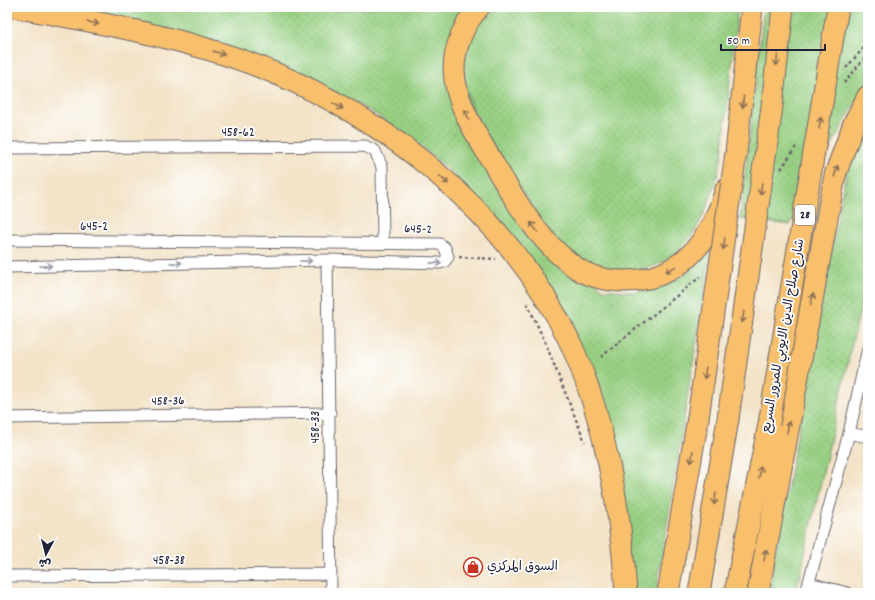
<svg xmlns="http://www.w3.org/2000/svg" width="875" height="600" font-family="Dekko,'Playpen Sans Arabic',sans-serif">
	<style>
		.grass { fill: url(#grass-dots); stroke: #5d795f }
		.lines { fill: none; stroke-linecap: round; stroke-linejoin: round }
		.street-casing { stroke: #6b666c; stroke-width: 13 }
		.highway-casing { stroke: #6b666c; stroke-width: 23 }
		.path { stroke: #6b666c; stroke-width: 2.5; stroke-dasharray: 3 3; stroke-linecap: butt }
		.street { stroke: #fff; stroke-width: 11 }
		.highway { stroke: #f8bf6c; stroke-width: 21 }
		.highway-bridge-casing { stroke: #6b666c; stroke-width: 23; stroke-linecap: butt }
		.highway-bridge { stroke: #f8bf6c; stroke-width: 21 }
		.oneway { stroke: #8d7054 }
		.oneway2 { stroke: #9c9ca7 }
		.labels { text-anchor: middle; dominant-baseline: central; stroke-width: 3.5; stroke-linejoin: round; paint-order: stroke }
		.shield { fill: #fff; stroke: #646476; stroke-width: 1 }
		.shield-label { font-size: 12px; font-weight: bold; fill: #22223b }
		.street-label { font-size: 13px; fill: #22223b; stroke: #fff }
		.poi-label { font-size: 13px; fill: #22223b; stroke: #fff; text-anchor: start }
	</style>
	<defs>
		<pattern id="grass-dots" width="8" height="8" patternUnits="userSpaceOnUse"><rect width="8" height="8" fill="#98d083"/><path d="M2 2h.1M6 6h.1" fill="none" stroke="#83b272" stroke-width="1.8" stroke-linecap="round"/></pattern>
	</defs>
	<rect width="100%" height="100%" fill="#fff"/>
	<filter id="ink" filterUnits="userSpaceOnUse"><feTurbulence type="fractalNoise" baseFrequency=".025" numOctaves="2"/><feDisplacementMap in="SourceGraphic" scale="8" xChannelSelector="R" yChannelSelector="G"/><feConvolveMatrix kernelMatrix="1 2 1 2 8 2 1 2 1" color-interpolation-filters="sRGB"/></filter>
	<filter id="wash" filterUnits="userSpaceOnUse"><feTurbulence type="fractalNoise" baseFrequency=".012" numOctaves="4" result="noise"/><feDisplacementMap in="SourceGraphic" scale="16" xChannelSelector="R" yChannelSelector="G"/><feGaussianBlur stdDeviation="0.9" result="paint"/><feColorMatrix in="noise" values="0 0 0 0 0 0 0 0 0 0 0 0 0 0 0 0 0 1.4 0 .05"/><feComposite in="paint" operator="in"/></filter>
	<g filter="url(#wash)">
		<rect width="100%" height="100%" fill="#f3e3c8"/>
		<path class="grass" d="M59 7H232L295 10H348L375 7H464L455 20 449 44 500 190 603 289 634 292 661 286 680 278 711 251 656 593H634L593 372 453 174 417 143 374 113 312 80Z
			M494 7H738L722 155C710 214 684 281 611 269 588 265 567 253 551 236 546 230 542 222 538 216 528 200 518 185 508 170 492 146 463 100 464 71 464 48 476 22 494 7Z
			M764 7H868V82L841 128 790 225 740 219Z
			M868 113V273L796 593H768L851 146Z"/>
	</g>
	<g filter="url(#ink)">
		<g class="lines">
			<g class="street-casing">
				<path id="street" d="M7 148 365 146 375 151 382 167 383 242
					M7 240 440 244 445 248 448 257 444 262 440 263 327 260 7 267
					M327 260 331 593
					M7 418 330 413
					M849 433 868 437
					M7 576 331 574
					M809 583 847 593
					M806 593 849 433 868 348"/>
			</g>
			<g class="highway-casing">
				<path id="highway" d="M14 7C96 22 182 37 260 67 387 117 507 214 568 338 604 413 621 510 626 593
					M479 7C464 24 454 47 454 70 455 103 476 134 492 161 514 198 536 238 571 264 585 276 606 281 625 281 682 280 711 240 726 189
					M668 593 698 418
					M699 593 728 419
					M735 593 769 424
					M758 593 835 175 854 123 868 96"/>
			</g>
			<path class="path" d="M846 68 868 43
				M844 83 868 54
				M781 169 796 147
				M459 257 496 259
				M527 303 545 342 585 442
				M601 357 700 277"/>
			<use href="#street" class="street"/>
			<use href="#highway" class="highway"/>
			<g class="highway-bridge-casing">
				<path id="highway-bridge" d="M698 418 736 153 752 7
					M728 419 771 114 783 7
					M769 424 838 7"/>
			</g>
			<use href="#highway-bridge" class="highway-bridge"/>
		</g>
		<defs><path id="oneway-shaft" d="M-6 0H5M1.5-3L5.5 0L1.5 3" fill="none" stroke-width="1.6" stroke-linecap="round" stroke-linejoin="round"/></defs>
		<g class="oneway">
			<use href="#oneway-shaft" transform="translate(93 23) rotate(12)"/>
			<use href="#oneway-shaft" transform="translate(219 53) rotate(17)"/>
			<use href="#oneway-shaft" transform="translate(777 60) rotate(96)"/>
			<use href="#oneway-shaft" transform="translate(743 102) rotate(96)"/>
			<use href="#oneway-shaft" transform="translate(338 106) rotate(30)"/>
			<use href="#oneway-shaft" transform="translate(467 115) rotate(-115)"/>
			<use href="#oneway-shaft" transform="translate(820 123) rotate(-81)"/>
			<use href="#oneway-shaft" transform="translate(836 171) rotate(-74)"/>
			<use href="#oneway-shaft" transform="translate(444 180) rotate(43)"/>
			<use href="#oneway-shaft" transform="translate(761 189) rotate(98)"/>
			<use href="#oneway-shaft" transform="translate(534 227) rotate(-126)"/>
			<use href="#oneway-shaft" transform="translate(724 244) rotate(98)"/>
			<use href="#oneway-shaft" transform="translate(671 269) rotate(151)"/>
			<use href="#oneway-shaft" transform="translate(812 299) rotate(-80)"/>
			<use href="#oneway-shaft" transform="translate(743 317) rotate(99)"/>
			<use href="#oneway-shaft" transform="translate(705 373) rotate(98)"/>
			<use href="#oneway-shaft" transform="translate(788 427) rotate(-80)"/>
			<use href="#oneway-shaft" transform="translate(692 457) rotate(100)"/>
			<use href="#oneway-shaft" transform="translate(760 472) rotate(-79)"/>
			<use href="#oneway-shaft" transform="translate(715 499) rotate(99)"/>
			<use href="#oneway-shaft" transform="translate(765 555) rotate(-80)"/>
		</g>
		<g class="oneway2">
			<use href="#oneway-shaft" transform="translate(306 261) rotate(-1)"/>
			<use href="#oneway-shaft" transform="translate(176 263) rotate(-1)"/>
			<use href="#oneway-shaft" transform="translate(436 263) rotate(1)"/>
			<use href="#oneway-shaft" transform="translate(46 266) rotate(-1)"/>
		</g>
	</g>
	<defs>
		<g id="shop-ring" transform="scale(1)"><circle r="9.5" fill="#fff" stroke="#c8321e" stroke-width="1.5"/><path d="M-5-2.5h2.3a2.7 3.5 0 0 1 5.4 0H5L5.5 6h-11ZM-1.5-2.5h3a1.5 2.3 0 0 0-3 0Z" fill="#c8321e"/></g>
	</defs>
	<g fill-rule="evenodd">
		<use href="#shop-ring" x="473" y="567"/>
	</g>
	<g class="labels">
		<rect class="shield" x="795" y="205" width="20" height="20" rx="3"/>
		<g class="shield-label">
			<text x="805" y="215">28</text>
		</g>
		<g class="street-label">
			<text x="238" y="133">458-62</text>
			<text x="94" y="227">645-2</text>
			<text transform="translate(418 230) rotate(2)">645-2</text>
			<text transform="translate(784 336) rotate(-80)">شارع صلاح الدين الايوبي للمرور السريع</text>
			<text transform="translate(168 402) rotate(-1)">458-36</text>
			<text transform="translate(316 427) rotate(-90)">458-33</text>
			<text x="169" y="561">458-38</text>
		</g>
		<g class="poi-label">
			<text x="487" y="567">السوق المركزي</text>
		</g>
	</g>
	<rect width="875" height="600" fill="none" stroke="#fff" stroke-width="24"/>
	<g transform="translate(46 554) rotate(187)" stroke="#ffffff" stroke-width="3" paint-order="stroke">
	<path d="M0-3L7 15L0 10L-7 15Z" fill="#22223b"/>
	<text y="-6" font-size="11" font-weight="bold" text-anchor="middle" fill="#22223b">ش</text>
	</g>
	<path d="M721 44v6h104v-6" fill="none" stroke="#22223b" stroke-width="2"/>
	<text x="727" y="44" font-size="12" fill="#22223b" stroke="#ffffff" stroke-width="3" paint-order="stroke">50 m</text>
</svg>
